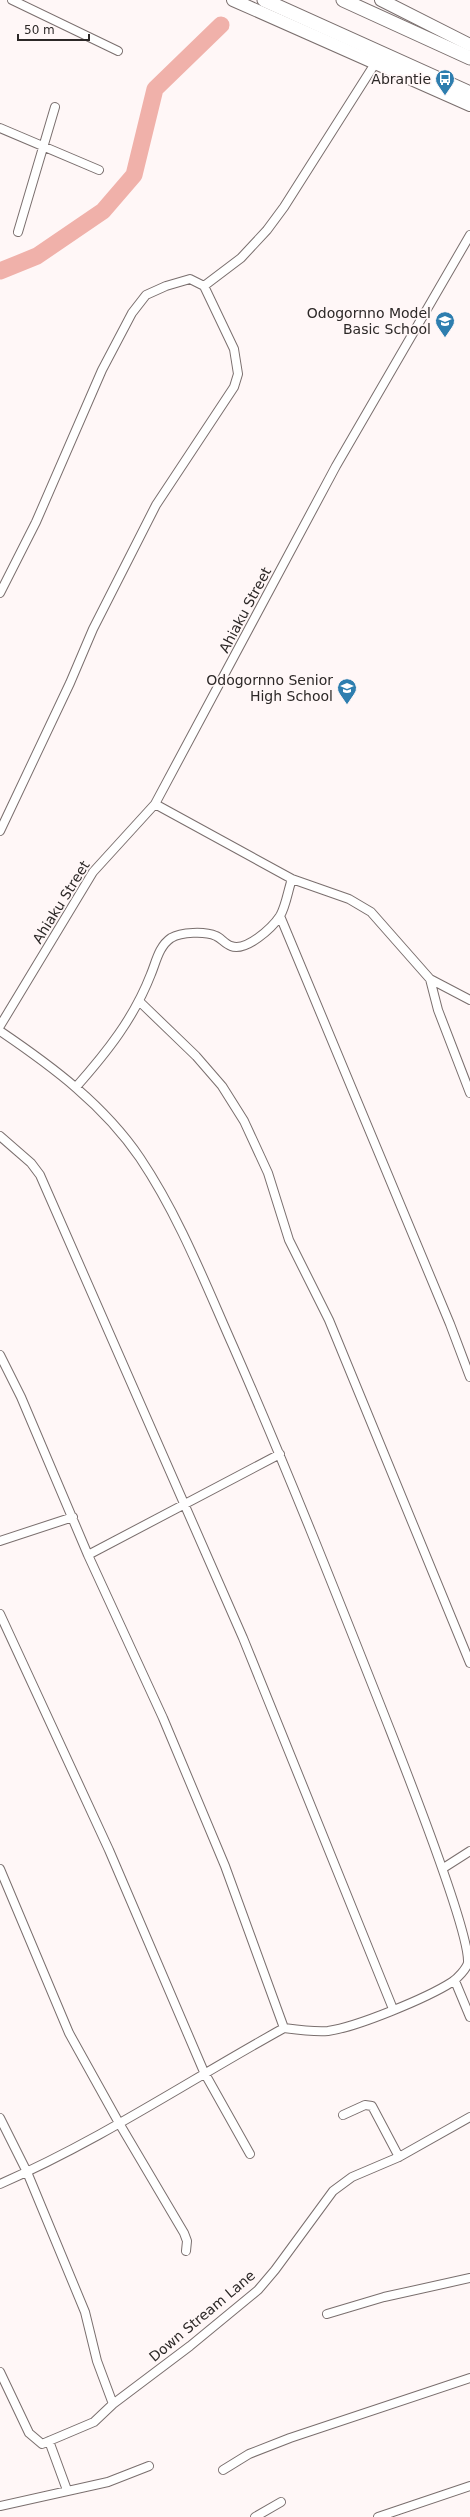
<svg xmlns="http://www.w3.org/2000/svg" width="470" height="2517" font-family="'DejaVu Sans',sans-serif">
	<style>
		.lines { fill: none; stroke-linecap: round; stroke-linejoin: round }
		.river { stroke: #f0b1aa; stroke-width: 17 }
		.street-casing { stroke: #7a6f6e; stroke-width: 10 }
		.secondary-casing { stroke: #7a6f6e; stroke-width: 14 }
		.primary-casing { stroke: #7a6f6e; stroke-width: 15 }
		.street { stroke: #fff; stroke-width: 8 }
		.secondary { stroke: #fff; stroke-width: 12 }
		.primary { stroke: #fff; stroke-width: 13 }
		.labels { text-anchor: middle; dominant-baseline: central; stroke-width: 3.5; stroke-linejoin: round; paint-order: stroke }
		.poi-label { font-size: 14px; fill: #2c2827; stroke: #fff7f7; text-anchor: end }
		.street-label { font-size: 14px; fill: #2c2827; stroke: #fff7f7 }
	</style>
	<rect width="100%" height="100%" fill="#fff7f7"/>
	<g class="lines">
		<path class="river" d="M0 271 37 256 103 211 134 175 155 89 221 25"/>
		<g class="street-casing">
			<path id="street" d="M12 0 118 51
				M0 128 99 170
				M18 232 55 107
				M204 286 241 258 267 230 284 207 376 62
				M0 593 36 522 102 370 132 313 146 295 166 286 190 279 204 286 234 349 238 374 234 387 156 505 93 629 70 683 0 831
				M155 804 292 879 349 899 371 912 430 979 470 1000
				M280 916 450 1324 470 1377
				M430 979 438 1010 470 1093
				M140 1002 196 1056 222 1086 244 1121 268 1173 289 1240 329 1320 470 1663
				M0 1026 93 872 155 804 336 466 470 235
				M0 1031C53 1067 104 1105 140 1158 179 1216 205 1283 233 1346 287 1469 336 1593 385 1717 401 1758 470 1930 468 1963 466 1969 458 1978 452 1982 427 1998 357 2027 328 2031 313 2032 299 2030 284 2028 190 2080 99 2141 0 2184
				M76 1087C107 1052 134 1018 151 974 156 962 159 946 171 938 181 932 205 931 216 936 221 938 225 944 231 946 246 952 272 928 280 916 286 906 288 890 292 879
				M0 1136 31 1163 40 1175 243 1638 393 2009
				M0 1355 21 1397 88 1555 163 1718 225 1866 284 2028
				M0 1541 73 1517
				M88 1555 280 1454
				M0 1614 109 1850 204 2072 250 2154
				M445 1867 470 1851
				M0 1869 69 2033 119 2123 184 2233 187 2241 186 2251
				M455 1981 470 2017
				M343 2115 365 2105 372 2106 399 2157
				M0 2118 27 2172 85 2312 97 2361 113 2404
				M327 2314 384 2297 470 2278
				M0 2372 29 2433 42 2444 94 2422 113 2404 190 2346 258 2290 275 2270 333 2191 352 2177 399 2157 470 2117
				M49 2441 67 2490
				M223 2470 249 2454 290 2438 470 2378
				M0 2506 108 2482 149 2466
				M255 2517 281 2502
				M378 2517 470 2486"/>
		</g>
		<g class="secondary-casing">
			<path id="secondary" d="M233 0 470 105
				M381 0 470 45"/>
		</g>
		<g class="primary-casing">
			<path id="primary" d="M264 0 470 93
				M343 0 470 58"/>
		</g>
		<use href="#street" class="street"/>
		<use href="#secondary" class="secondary"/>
		<use href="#primary" class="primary"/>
	</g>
	<defs>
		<g id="bus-pin" transform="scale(1)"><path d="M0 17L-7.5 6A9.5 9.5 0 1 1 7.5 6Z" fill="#2e7eaf" stroke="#fff7f7"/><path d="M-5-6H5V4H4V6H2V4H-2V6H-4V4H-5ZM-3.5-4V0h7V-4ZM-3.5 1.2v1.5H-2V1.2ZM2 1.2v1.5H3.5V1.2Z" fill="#fff"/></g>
		<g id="school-pin" transform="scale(1)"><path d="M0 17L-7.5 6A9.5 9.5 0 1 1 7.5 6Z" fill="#2e7eaf" stroke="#fff7f7"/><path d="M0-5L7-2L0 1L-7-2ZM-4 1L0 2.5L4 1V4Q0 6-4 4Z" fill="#fff"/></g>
	</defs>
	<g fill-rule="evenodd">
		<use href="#bus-pin" x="445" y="79"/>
		<use href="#school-pin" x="445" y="321"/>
		<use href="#school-pin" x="347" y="688"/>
	</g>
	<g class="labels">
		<g class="poi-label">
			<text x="431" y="79">Abrantie</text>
			<text x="431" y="313">Odogornno Model<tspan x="431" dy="16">Basic School</tspan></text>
			<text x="333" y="680">Odogornno Senior<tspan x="333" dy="16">High School</tspan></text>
		</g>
		<g class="street-label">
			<text transform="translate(245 610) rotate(-62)">Ahiaku Street</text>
			<text transform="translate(61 902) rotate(-58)">Ahiaku Street</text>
			<text transform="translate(202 2316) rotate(-40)">Down Stream Lane</text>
		</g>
	</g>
	<path d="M18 34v6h71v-6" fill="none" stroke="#2c2827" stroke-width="2"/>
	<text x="24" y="34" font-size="12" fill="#2c2827" stroke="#fff7f7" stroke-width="3" paint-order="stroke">50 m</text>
</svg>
